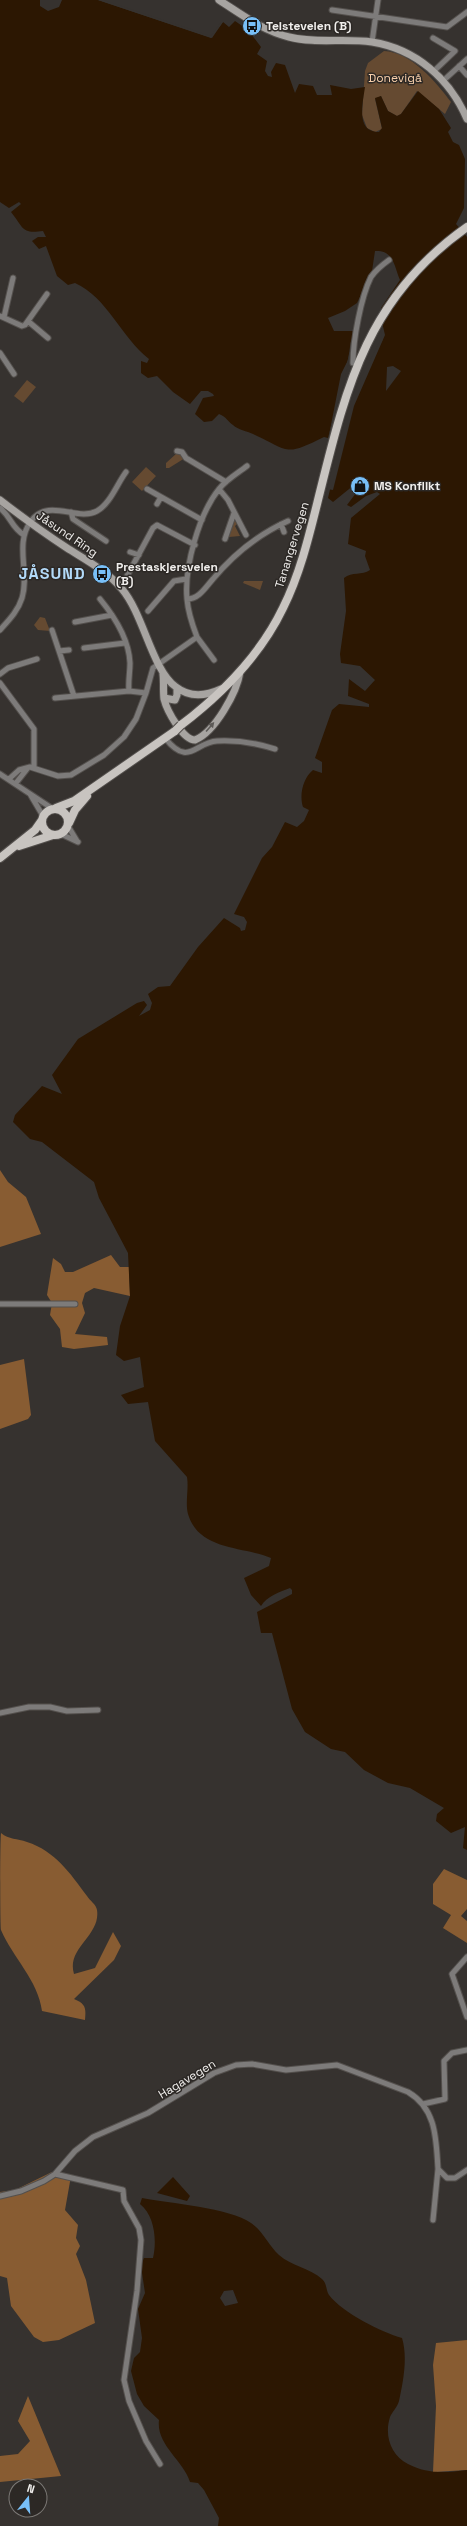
<svg xmlns="http://www.w3.org/2000/svg" width="467" height="2526" font-family="'Space Grotesk',sans-serif">
	<style>
		.green { fill: #654a31 }
		.forest { fill: #885c32 }
		.water { fill: #2c1702; fill-rule: evenodd }
		.pier { fill: #36322f }
		.lines { fill: none; stroke-linecap: round; stroke-linejoin: round }
		.minor-casing { stroke: #54504d; stroke-width: 7 }
		.secondary-casing { stroke: #54504d; stroke-width: 9 }
		.primary-casing { stroke: #54504d; stroke-width: 10 }
		.minor { stroke: #7d7b7a; stroke-width: 5 }
		.secondary { stroke: #a7a4a1; stroke-width: 7 }
		.primary { stroke: #c8c4c0; stroke-width: 8 }
		.primary-bridge-casing { stroke: #54504d; stroke-width: 10; stroke-linecap: butt }
		.primary-bridge { stroke: #c8c4c0; stroke-width: 8 }
		.oneway { fill: #5d5a57 }
		.labels { text-anchor: middle; dominant-baseline: central; stroke-width: 3; stroke-linejoin: round; paint-order: stroke }
		.poi-label { font-size: 12px; font-weight: bold; fill: #f1efed; stroke: #2c2825; text-anchor: start }
		.park-label { font-size: 12px; fill: #f9d0ab; stroke: #2c2825 }
		.street-label { font-size: 12px; fill: #f1efed; stroke: #2c2825 }
		.district-label { font-size: 16px; font-weight: bold; letter-spacing: 1px; fill: #b3daf9; stroke: #2c2825 }
	</style>
	<rect width="100%" height="100%" fill="#36322f"/>
	<path class="green" d="M384 51C411 52 436 82 451 102L445 114 417 91 401 114 397 116 388 111 381 96 375 99 382 129 375 132 367 128 362 115 365 71 368 63Z
		M27 380 36 387 23 403 14 396Z
		M177 453H181L185 458 169 468H166V463Z
		M146 467 156 476 142 491 132 482Z
		M234 520 238 523 235 526 240 536 229 537Z
		M244 581H263L260 590 243 583Z
		M40 617 45 618 50 631 38 630 34 625Z"/>
	<path class="forest" d="M0 1170 8 1182 26 1197 41 1234 0 1247Z
		M111 1255 120 1267H129L130 1296 94 1288 85 1293 82 1303 85 1313 75 1334 107 1337 108 1345 74 1349 62 1347 60 1329 50 1315 52 1303 47 1295 53 1258 61 1264 65 1272H73Z
		M24 1359 31 1415 28 1419 0 1429V1365Z
		M1 1833C9 1840 17 1838 27 1842 55 1851 70 1873 87 1896 90 1901 96 1904 97 1910 101 1936 66 1948 74 1974L95 1968 113 1932 121 1946 114 1960 74 1999C86 2004 86 2008 85 2020L42 2011C38 1980 13 1958 1 1930 0 1924 0 1841 1 1833Z
		M444 1869 467 1880V1909L461 1916 467 1921V1943L443 1928 451 1915 433 1904V1884Z
		M52 2172 71 2176 65 2210 78 2225 76 2238 80 2246 76 2254 86 2280 95 2323 59 2340 43 2342 34 2337 11 2306 7 2278 0 2276V2192L15 2190Z
		M467 2340V2470L433 2472 436 2406 433 2365 436 2343Z
		M28 2396 61 2476 0 2482V2456L18 2454 30 2441 18 2421Z"/>
	<path class="water" d="M0 0H40V6L48 11 59 7 62 0H98L211 38 223 22 229 27 235 21 248 30 261 47 257 54 267 61 265 71 268 76 272 77 271 72 276 63 285 65 295 93 299 84 313 86 317 95H332L330 85 351 89 365 87C363 102 355 132 379 132L382 128 375 98 381 96 388 111 397 116 401 114 418 91 439 109 451 128 448 132 453 142 459 145 465 159 464 208 456 224 467 237V1850L463 1848 465 1827 451 1833 436 1821 437 1814 444 1808 410 1788 388 1783 364 1770 345 1752 331 1749 305 1732 292 1709 272 1633H261L257 1612 292 1594V1590L290 1588C280 1592 267 1596 261 1606L251 1595 244 1578 269 1566 271 1558C243 1546 199 1551 188 1514 185 1502 189 1489 187 1477L155 1441 148 1402 128 1404 121 1395 144 1387 140 1357 124 1361 116 1355 120 1326 130 1296 128 1253 99 1198 94 1182 42 1142 30 1139 13 1122 15 1115 42 1086 62 1094 52 1075 78 1039 137 1003 144 1001 147 1005 139 1016 150 1010 152 1003 148 994 158 987 170 986 198 947 224 918 240 928 241 931 245 930 247 922 244 917 234 914 262 858 272 847 285 822 297 827 304 821 309 810 303 807C299 795 303 778 313 770L322 773V762L315 758 332 710 339 704 369 707V704L348 696 349 679 365 691 375 680 360 666 341 663 340 654 346 611 344 578C352 571 362 576 370 570L365 556 366 551 348 544 351 518 380 494 377 492 366 496 351 507 347 505 359 489 354 485 333 502 328 498 351 401 383 339 381 308 400 280C394 266 394 250 375 251L372 271 357 303 345 311 328 318 334 331H355L328 438 324 437C284 457 290 451 253 434 247 431 238 430 233 425 227 421 227 417 219 414L212 421 204 422 195 414 203 398 214 396 213 394 208 391H201L190 404 173 392 157 376 148 378 141 373V361L147 363 149 359C122 338 107 297 75 283L68 285 57 276 46 246 39 249 32 241 38 237H46L43 231C21 234 24 228 11 212L21 204 19 202 9 208 0 202ZM393 366 401 371 386 391 387 367Z
		M173 2177 190 2196 187 2201 157 2193Z
		M142 2198C169 2203 230 2208 251 2223 263 2231 269 2246 279 2255 291 2266 310 2268 322 2279 327 2283 326 2291 329 2295 343 2313 381 2332 402 2338 408 2358 403 2382 399 2401 397 2408 392 2412 390 2417 384 2436 391 2455 408 2464 427 2474 445 2473 467 2470V2526H218L219 2518 204 2490 198 2483 190 2482C183 2460 156 2445 159 2420L144 2406 137 2394 131 2371 134 2358 140 2352 142 2338 138 2309 145 2293 141 2266 144 2258H153C157 2241 155 2216 140 2204ZM233 2290 238 2303 225 2306 220 2298 224 2291Z"/>
	<path class="pier" d="M98 0H104L211 36 221 22H223L212 38Z
		M381 318 385 335 354 406 333 490 327 489 349 401 381 339 382 334 378 328Z
		M355 337 330 439 328 440 341 374 348 360 351 340Z"/>
	<g class="lines">
		<g class="minor-casing">
			<path id="minor" d="M332 10 447 27 467 12
				M433 38 455 51 434 71
				M372 42 378 0
				M459 66 467 75
				M444 80 467 59
				M0 316 22 326 25 325 47 294
				M4 317 13 278
				M29 322 48 338
				M0 353 14 374
				M353 363C353 340 361 297 371 277 376 270 382 265 389 260
				M177 451 182 452 186 458 226 482
				M147 489 202 520
				M219 489 228 500 246 535
				M157 504 161 497
				M0 508C12 518 11 527 24 535
				M71 512 73 519 106 541
				M281 524 284 532
				M225 539 234 513
				M130 552 139 555
				M127 576 153 528 157 525 195 545
				M100 599C114 616 129 640 130 663 130 673 128 681 129 691
				M187 599C199 599 205 588 213 579 233 555 259 534 288 521
				M148 611 174 581 186 579
				M75 622 112 615
				M0 630C9 620 18 611 22 598 30 572 14 544 31 521 49 497 77 522 97 511 110 504 117 484 126 472
				M52 630 74 696
				M197 637 214 660
				M84 648 125 643
				M59 651 69 650
				M0 674 8 668 37 659
				M0 683 34 729V767
				M55 698 129 691 146 693
				M165 738C189 768 195 742 217 741 236 740 256 743 275 749
				M0 774 53 809
				M9 779 19 770 30 767 58 776 71 775 104 755 124 737 136 719 146 693 153 668 197 637C192 624 188 612 187 599 184 567 199 514 219 489 227 479 238 473 247 466
				M16 783 27 769
				M30 794 43 816
				M68 826 77 841
				M61 834 78 842
				M0 1304H75
				M0 1713 29 1707H50L67 1711 98 1710
				M467 1957 452 1974 467 2017
				M423 2104 445 2099 444 2061 452 2053 467 2050
				M55 2174 123 2190 124 2201 139 2228 141 2240 137 2291 124 2380 129 2401 146 2441 160 2464
				M0 2196 21 2191 44 2181 55 2174 75 2151 93 2137 148 2113 214 2073 236 2065 252 2064 286 2070 337 2065 408 2092C437 2109 436 2140 438 2169L447 2178H455L467 2170
				M433 2220 438 2169"/>
		</g>
		<g class="secondary-casing">
			<path id="secondary" d="M219 0C241 14 263 31 289 37 316 44 344 38 372 42 416 49 450 79 467 119
				M0 500C22 517 44 533 67 548 86 560 107 571 122 589 144 615 152 670 176 687 190 698 206 696 221 689
				M163 674C164 682 163 691 164 699 167 711 183 740 195 740 215 732 237 692 240 672
				M164 698 175 700 177 695V688"/>
		</g>
		<g class="primary-casing">
			<path id="primary" d="M181 725C223 693 260 656 283 608 301 572 310 532 320 492 347 383 369 296 467 227
				M56 808 74 801 175 731
				M42 822a13 13 0 1 1 26 0a13 13 0 1 1-26 0Z
				M69 823 75 810 87 796
				M19 846 53 835
				M0 858 35 830 42 820"/>
		</g>
		<use href="#minor" class="minor"/>
		<use href="#secondary" class="secondary"/>
		<use href="#primary" class="primary"/>
		<g class="primary-bridge-casing">
			<path id="primary-bridge" d="M175 731 181 725"/>
		</g>
		<use href="#primary-bridge" class="primary-bridge"/>
	</g>
	<defs><path id="oneway-solid" d="M-6-.8H1V-3.2L6.5 0L1 3.2V.8H-6Z"/></defs>
	<use class="oneway" href="#oneway-solid" transform="translate(210 727) rotate(-49)"/>
	<defs>
		<g id="bus-disc" transform="scale(1)"><circle r="9.5" fill="#78bff7" stroke="#2c2825"/><path d="M-5-6H5V4H4V6H2V4H-2V6H-4V4H-5ZM-3.5-4V0h7V-4ZM-3.5 1.2v1.5H-2V1.2ZM2 1.2v1.5H3.5V1.2Z" fill="#111"/></g>
		<g id="shop-disc" transform="scale(1)"><circle r="9.5" fill="#78bff7" stroke="#2c2825"/><path d="M-5-2.5h2.3a2.7 3.5 0 0 1 5.4 0H5L5.5 6h-11ZM-1.5-2.5h3a1.5 2.3 0 0 0-3 0Z" fill="#111"/></g>
	</defs>
	<g fill-rule="evenodd">
		<use href="#bus-disc" x="252" y="26"/>
		<use href="#shop-disc" x="360" y="486"/>
		<use href="#bus-disc" x="102" y="574"/>
	</g>
	<g class="labels">
		<g class="poi-label">
			<text x="266" y="26">Teisteveien (B)</text>
			<text x="374" y="486">MS Konflikt</text>
			<text x="116" y="567">Prestaskjersveien<tspan x="116" dy="14">(B)</tspan></text>
		</g>
		<g class="park-label">
			<text x="395" y="78">Donevigå</text>
		</g>
		<g class="street-label">
			<text transform="translate(67 534) rotate(34)">Jåsund Ring</text>
			<text transform="translate(292 545) rotate(-73)">Tanangervegen</text>
			<text transform="translate(187 2079) rotate(-31)">Hagavegen</text>
		</g>
		<g class="district-label">
			<text x="52" y="573">JÅSUND</text>
		</g>
	</g>
	<g transform="translate(28 2498) rotate(17)"><circle r="19" fill="#2c2825" stroke="#7b7875"/>
	<path d="M0-3L7 15L0 10L-7 15Z" fill="#78bff7"/>
	<text y="-6" font-size="11" font-weight="bold" text-anchor="middle" fill="#f1efed">N</text>
	</g>
</svg>
